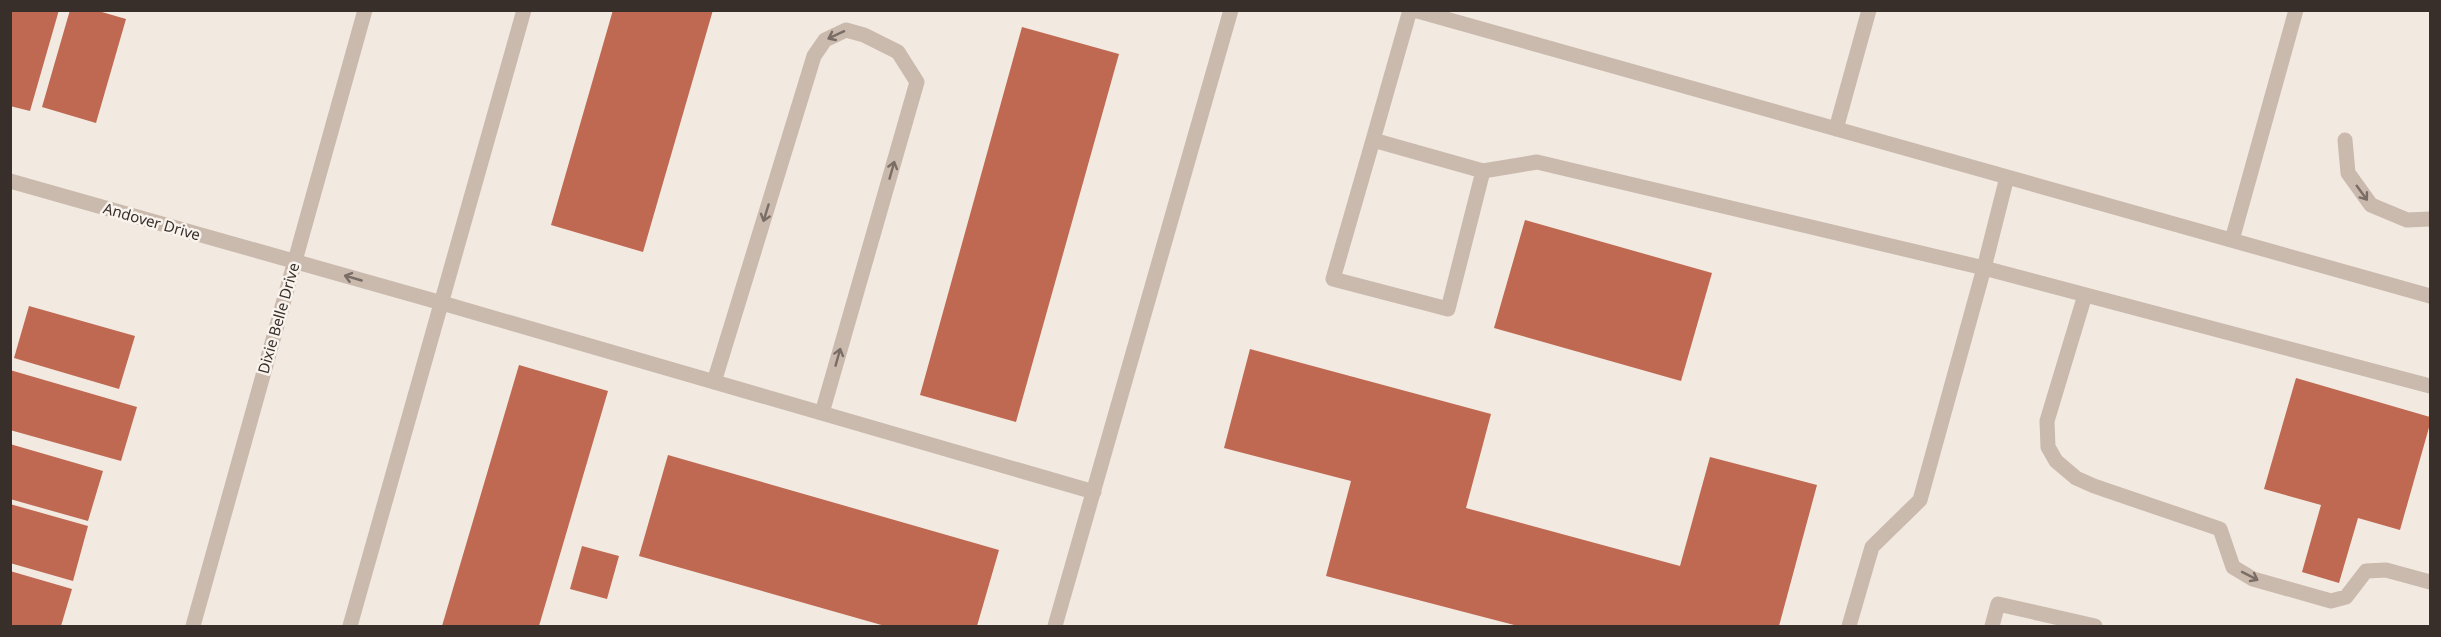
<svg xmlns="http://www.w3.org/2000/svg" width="2441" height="637" font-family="'Noto Sans',sans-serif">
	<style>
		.building { fill: #bf6952 }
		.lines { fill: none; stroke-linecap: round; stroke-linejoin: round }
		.minor { stroke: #cab9ad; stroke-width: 15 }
		.oneway { stroke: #7a6d66 }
		.labels { text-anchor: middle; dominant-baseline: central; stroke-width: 5; stroke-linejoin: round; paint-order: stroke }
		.street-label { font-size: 15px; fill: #382f2b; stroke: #f9f3ed }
	</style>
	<rect width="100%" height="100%" fill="#f2e9e0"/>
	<path class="building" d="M10 10H59L30 111 10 106Z
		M70 10H95L126 19 96 123 42 107Z
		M613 10H713L643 252 551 225Z
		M1022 27 1119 54 1016 422 920 395Z
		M1525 220 1712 273 1681 381 1494 328Z
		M29 306 135 336 119 389 14 358Z
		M1250 349 1491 414 1466 508 1680 566 1710 457 1817 485 1779 626H1518L1326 576 1351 481 1224 448Z
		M519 365 608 391 539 626H442Z
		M10 370 137 407 121 461 10 430Z
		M2296 378 2430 417V424L2400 530 2358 518 2339 583 2302 572 2321 505 2264 489Z
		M10 444 103 471 88 521 10 499Z
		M668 455 999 550 977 626H885L639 556Z
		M10 504 88 526 73 581 10 563Z
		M582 546 619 556 607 599 570 589Z
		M10 571 72 589 61 626H10Z"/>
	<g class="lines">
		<path class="minor" d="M1410 10 1373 140 1483 171 1537 162 1984 268 2007 177
			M1414 10 2430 296
			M1836 129 1869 10
			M1373 140 1333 279 1448 309 1483 171
			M2345 140 2348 173 2371 205 2407 220 2430 219
			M10 181 442 303 1094 492
			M2232 240 2296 10
			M2085 295 2047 421 2048 447 2056 461 2076 478 2094 486 2220 529 2233 567 2253 579 2331 601 2346 597 2366 571 2386 570 2430 582
			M714 382 814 56 825 40 846 30 864 35 898 52 917 82 822 413
			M193 626 365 10
			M350 626 524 10
			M1055 626 1231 10
			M1849 626 1872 547 1920 500 1984 268 2430 386
			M1992 626 1998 604 2095 626"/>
	</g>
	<defs><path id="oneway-shaft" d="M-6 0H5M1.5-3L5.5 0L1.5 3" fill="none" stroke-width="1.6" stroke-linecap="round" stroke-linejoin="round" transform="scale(1.5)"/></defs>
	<g class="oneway">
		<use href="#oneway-shaft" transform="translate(836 35) rotate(155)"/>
		<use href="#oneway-shaft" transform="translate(892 170) rotate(-74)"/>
		<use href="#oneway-shaft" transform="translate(2362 193) rotate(54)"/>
		<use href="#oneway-shaft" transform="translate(766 213) rotate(107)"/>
		<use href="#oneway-shaft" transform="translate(353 278) rotate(-164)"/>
		<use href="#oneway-shaft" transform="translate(838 357) rotate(-74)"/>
		<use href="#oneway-shaft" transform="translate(2250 576) rotate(27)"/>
	</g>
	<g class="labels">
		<g class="street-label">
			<text transform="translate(152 221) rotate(16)">Andover Drive</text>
			<text transform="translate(278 318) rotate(-74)">Dixie Belle Drive</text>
		</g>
	</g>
	<rect width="2441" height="637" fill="none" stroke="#382f2b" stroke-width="24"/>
</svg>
